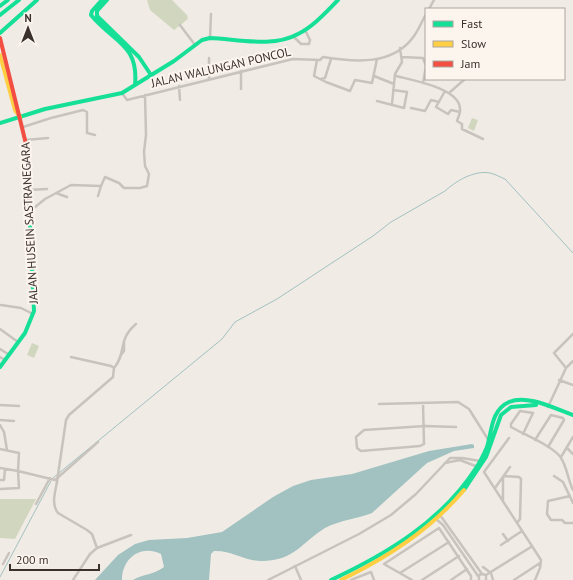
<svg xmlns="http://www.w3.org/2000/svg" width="573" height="580" font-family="'PT Sans',sans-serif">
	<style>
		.green { fill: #d1d6bf }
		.water { fill: #a1c2c1 }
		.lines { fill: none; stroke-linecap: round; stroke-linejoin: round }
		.stream { stroke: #a1c2c1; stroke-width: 1 }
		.street { stroke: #c9c3be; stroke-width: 2.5 }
		.fast { stroke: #16e098; stroke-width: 4 }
		.slow { stroke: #ffcf43; stroke-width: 4 }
		.jam { stroke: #f24e42; stroke-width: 4 }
		.street-bridge { stroke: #c9c3be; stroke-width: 2.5 }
		.labels { text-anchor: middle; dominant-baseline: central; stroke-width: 4; stroke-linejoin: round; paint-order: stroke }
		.street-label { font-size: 12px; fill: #3b302b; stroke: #fbf5ee }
	</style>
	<rect width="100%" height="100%" fill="#f0ebe5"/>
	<path class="green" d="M147 0H172L187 15 188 19 174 30 150 10Z
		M472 118 478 120 474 131 468 128Z
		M32 343 39 346 34 358 27 355Z
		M0 499H36L15 539 0 538Z"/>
	<path class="water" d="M472 444 474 445V448L454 451 427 463 372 513C357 519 340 520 325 528 302 542 295 560 264 561 246 562 232 550 214 551L211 554 209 580H133C143 574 154 575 164 567L161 554C141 544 122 558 122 580H95L118 555 135 544 149 540 187 538 222 532 273 497 293 486 311 480 352 474 429 451Z"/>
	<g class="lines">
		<path class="stream" d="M53 478 222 339 235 322 277 299 373 236 391 222 445 191C456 181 474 170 490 173 495 174 500 177 505 179L573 253
			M0 577 51 481"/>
		<path class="street" d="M429 9 434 0
			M180 25 195 45
			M293 36 301 44H309L310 40 305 30
			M210 38 211 14
			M402 57 423 58 426 66 423 83
			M317 60 314 76 326 82 350 91 355 80 372 83 377 59
			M374 76 394 84 392 104
			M396 76C411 80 460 88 460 109 461 113 458 117 457 121L462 124V129L483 139
			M209 79V58
			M321 79 325 78 331 59
			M394 84 395 74 402 62 400 48
			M179 86 180 100
			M241 89V71
			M445 91 436 107 448 114 451 110 460 112
			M122 93 127 100 293 59 320 60 323 57C355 62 393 66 414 36 419 29 422 21 426 14
			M449 93 465 79
			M377 101 404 108 407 92 393 90
			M411 108 425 111 431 100 439 102
			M23 127 51 118 83 110 87 112V133L95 135
			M25 140 48 138
			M28 190 47 189
			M56 193 67 197
			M98 196 101 186
			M29 212 45 199 71 185 101 186 105 177 119 183 124 188H140L147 186 149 174 145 166 144 152 146 135 145 95
			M1 305 21 308 33 314
			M0 329 18 342
			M0 349 8 354
			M121 355 124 351V341
			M0 357 5 360
			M114 368C127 353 117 340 136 324
			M566 368 554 353 573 334
			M559 380 573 385
			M423 403 424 444 420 446 361 451 357 448 356 437 364 430 425 426 456 427
			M379 404 458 402 469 409 489 441
			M0 405 19 406
			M548 407 566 368 573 361
			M0 420 14 421
			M0 425 4 432 7 450
			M523 434 533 413 520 411 511 424V427C523 434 555 447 561 458 567 467 568 480 573 490
			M509 438 484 472 541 560 540 568 535 580
			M535 440 551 415 563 418 564 420 548 447
			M567 448 573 454
			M0 449 19 453 18 471 55 480 98 442
			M561 457 573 437
			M445 463 460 460 478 467
			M0 468 18 471 19 488 0 489
			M59 468 66 420 69 415 113 377 114 368 111 366 71 357
			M504 476 519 477 521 479 520 519 517 523
			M554 476 563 482 573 503
			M0 480H4L5 469
			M57 482C55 493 51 504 58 513L87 530 92 534 97 548
			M495 488 510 467
			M570 496 548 501 547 514 551 520H562L565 523H573
			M503 500V477
			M36 504 50 478
			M440 515 482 574
			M436 519 443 525 478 576
			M503 534 508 541
			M501 545 522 531
			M3 564 9 553
			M295 566 301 580
			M483 567 491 573 493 580
			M400 573 449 542
			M486 575 531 547
			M73 580 90 554 97 548 131 535
			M268 580 359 534 391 515 416 494 450 458H462L480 461
			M351 580 371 572 374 580
			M412 580 384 564 439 528 471 576V580
			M422 580 459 556
			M451 580 467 569
			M479 580V575L482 574 486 575V580
			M514 580 540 563"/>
		<path class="fast" d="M102 0 92 11 91 15C113 42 139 44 135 85
			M107 0 97 11V16L139 57 151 75
			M0 6 8 0
			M0 15 19 0
			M0 33 37 0
			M0 123 45 109 122 93 174 61 202 40 210 38C237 39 273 48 298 34 314 26 326 12 338 0
			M0 367 25 333 34 311 29 203
			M464 490 486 457 501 415 511 407 536 405
			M331 580C387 554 442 521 476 468 480 462 484 454 487 447 492 431 491 410 509 402 528 394 555 409 573 415"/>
		<path class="slow" d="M0 55 15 110 20 117
			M341 580C388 557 430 530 464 490"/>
		<path class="jam" d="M0 38 26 144 29 203"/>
		<path class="street-bridge" d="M57 482 59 468"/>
	</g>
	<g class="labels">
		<g class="street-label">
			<text transform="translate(221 67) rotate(-13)">JALAN WALUNGAN PONCOL</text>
			<text transform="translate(29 223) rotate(-93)">JALAN HUSEIN SASTRANEGARA</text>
		</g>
	</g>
	<rect x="425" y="8" width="140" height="72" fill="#fbf5ee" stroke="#aea6a0"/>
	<rect x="433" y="21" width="20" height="6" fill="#16e098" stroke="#aea6a0"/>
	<text x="461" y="28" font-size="12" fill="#3b302b">Fast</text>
	<rect x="433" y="41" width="20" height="6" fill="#ffcf43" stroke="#aea6a0"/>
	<text x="461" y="48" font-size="12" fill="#3b302b">Slow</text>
	<rect x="433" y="61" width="20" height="6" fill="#f24e42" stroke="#aea6a0"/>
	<text x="461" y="68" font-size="12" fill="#3b302b">Jam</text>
	<g transform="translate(28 28)" stroke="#fbf5ee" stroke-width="3" paint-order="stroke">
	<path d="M0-3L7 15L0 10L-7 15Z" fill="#3b302b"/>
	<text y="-6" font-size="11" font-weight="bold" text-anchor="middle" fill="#3b302b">N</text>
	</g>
	<path d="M10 564v6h89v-6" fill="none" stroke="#3b302b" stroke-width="2"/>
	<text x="16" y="564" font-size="12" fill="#3b302b" stroke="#fbf5ee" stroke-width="3" paint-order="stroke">200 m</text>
</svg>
